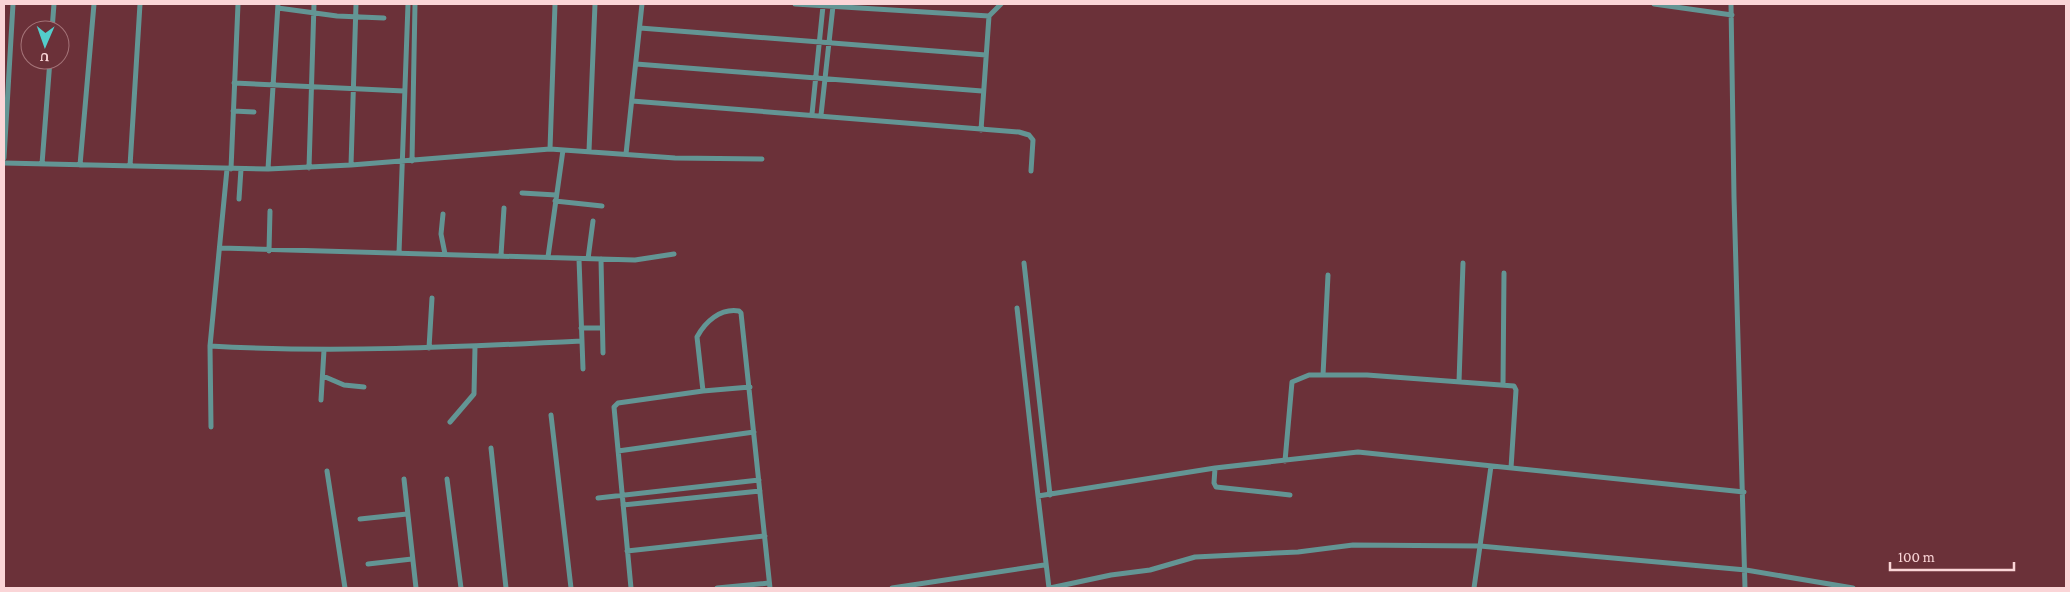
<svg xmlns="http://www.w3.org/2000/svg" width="2070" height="592" font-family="'Crimson Pro',serif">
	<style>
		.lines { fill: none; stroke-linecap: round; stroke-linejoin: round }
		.minor { stroke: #639594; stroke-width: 5 }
	</style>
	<rect width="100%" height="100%" fill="#6b3139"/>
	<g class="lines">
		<path class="minor" d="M795 4 989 16
			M1654 4 1732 15
			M1731 4 1734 197 1745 588
			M278 8 337 16 384 18
			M640 28 986 55
			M52 30 54 4
			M636 64 982 91
			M234 83 404 91
			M632 101 1019 132 1029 135 1033 140 1031 171
			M233 111 254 112
			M812 114 823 6
			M821 115 833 6
			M981 130 989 16 1001 4
			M550 149 555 4
			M589 151 595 4
			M626 154 642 4
			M4 158 13 4
			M412 161 415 4
			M4 163 268 169 351 165 550 149 675 158 762 159
			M42 164 50 60
			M80 165 94 4
			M351 165 356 4
			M130 166 140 4
			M309 168 314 4
			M231 169 238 4
			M268 169 278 4
			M522 193 556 195
			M239 199 241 169
			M555 201 602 206
			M443 214 441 234 445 254
			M221 248 635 260 674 254
			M269 251 270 211
			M399 253 408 4
			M501 255 504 208
			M548 257 563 150
			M579 259 583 369
			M588 259 593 221
			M601 259 603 353
			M1024 263 1050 495
			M1017 308 1038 496
			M581 328H602
			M210 346C334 353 458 347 582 341
			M429 348 432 298
			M1323 375 1328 275
			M323 376 344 385 364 387
			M1459 382 1463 263
			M1503 385 1504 273
			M703 391 697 337C705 322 720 308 739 311L741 313 770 588
			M321 400 324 350
			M551 415 571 588
			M450 422 474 394 475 347
			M211 427 210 346 227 169
			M491 448 506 588
			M618 451 754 432
			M1285 461 1292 382 1309 375H1367L1514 386 1516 390 1511 468
			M1215 468 1214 483 1216 487 1290 495
			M327 471 345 588
			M404 479 416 588
			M447 479 461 588
			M598 498 759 480
			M623 505 760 491
			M360 519 407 514
			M627 551 765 536
			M368 564 412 559
			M631 588 614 407 618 403 703 391 750 387
			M717 588 769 583
			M892 588 1044 565
			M1049 588 1038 496 1215 468 1358 452 1744 492
			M1050 588 1111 575 1150 570 1195 557 1298 552 1353 545 1480 546 1491 466
			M1474 588 1480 546 1746 570 1853 588"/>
	</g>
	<rect width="2070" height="592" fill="none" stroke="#fad5d7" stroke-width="10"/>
	<g transform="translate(45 45) rotate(182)"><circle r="24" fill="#6b3139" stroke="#a47378"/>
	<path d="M0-4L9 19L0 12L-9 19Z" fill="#53cdcb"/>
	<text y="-8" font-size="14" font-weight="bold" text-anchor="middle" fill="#fad5d7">U</text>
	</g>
	<path d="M1890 562v8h124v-8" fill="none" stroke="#fad5d7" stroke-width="2.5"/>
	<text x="1898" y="562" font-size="15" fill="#fad5d7" stroke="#6b3139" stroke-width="4" paint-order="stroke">100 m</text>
</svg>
